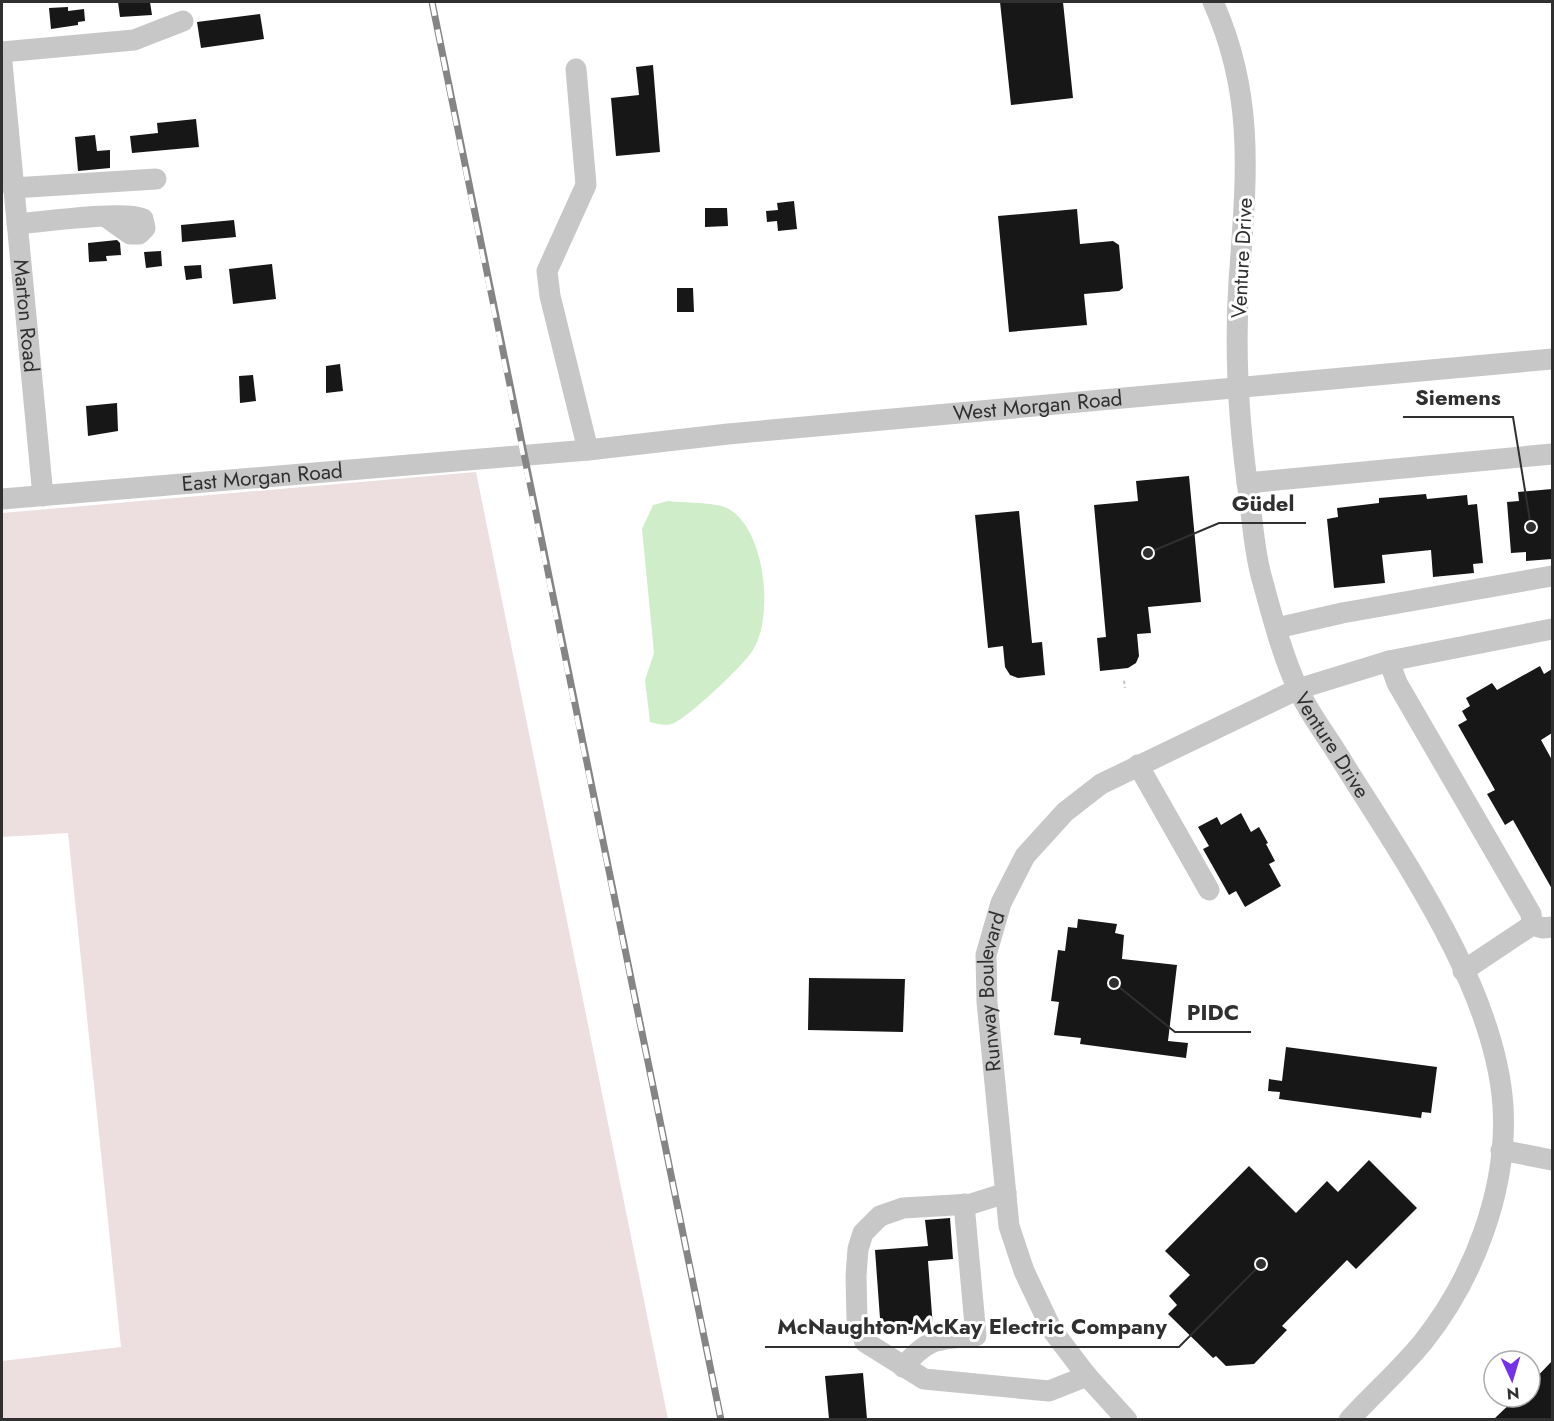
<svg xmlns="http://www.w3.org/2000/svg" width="1554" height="1421" font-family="Jost,sans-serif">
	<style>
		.green { fill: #eddedf }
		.water { fill: #d0edca }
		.building { fill: #171717 }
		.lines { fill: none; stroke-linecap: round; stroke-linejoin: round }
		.path { stroke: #c0c0c0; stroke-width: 2; stroke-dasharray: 3 3; stroke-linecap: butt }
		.minor { stroke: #c7c7c7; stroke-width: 21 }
		.rail-casing { stroke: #858585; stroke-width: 7 }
		.rail { stroke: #fff; stroke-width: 4.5; stroke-dasharray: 14; stroke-linecap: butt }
		.labels { text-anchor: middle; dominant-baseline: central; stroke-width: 6; stroke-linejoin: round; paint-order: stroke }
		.street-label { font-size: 21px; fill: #303030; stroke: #fff }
		.leader { fill: none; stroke: #303030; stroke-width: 2 }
		.callout-dot { fill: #303030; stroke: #fff; stroke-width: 2 }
		.callout-label { font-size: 22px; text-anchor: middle; font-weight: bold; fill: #303030; stroke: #fff; stroke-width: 6; stroke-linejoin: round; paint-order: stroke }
	</style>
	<rect width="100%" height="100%" fill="#fff"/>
	<path class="green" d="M476 472 668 1419H2V1361L121 1347 68 833 2 837V513Z"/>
	<path class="water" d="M668 501C683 503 715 502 727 508 766 528 774 617 753 650 744 665 687 719 672 724 664 726 657 724 650 722L645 680 654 653 642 529 653 505Z"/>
	<path class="building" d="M118 2H150L152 15 120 17Z
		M1000 2H1063L1073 98 1011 105Z
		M68 7V11L84 9 85 21 78 22V25L51 29 49 8Z
		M260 14 264 39 201 48 197 22Z
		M653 65 660 152 616 156 611 98 639 95 636 67Z
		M196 119 199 147 132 153 130 136 158 133 157 123Z
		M95 135 97 151 110 150V168L78 171 75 137Z
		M794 201 797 229 778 231 777 221 767 222 766 211 778 210 777 203Z
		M705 208H727L728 226 705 227Z
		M1077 209 1080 244 1113 241 1119 245 1123 288 1119 291 1084 294 1087 325 1009 332 998 216Z
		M234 220 236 237 182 242 181 225Z
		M117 240 120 243 121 255 106 256 107 261 89 262 88 243Z
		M161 251 162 266 146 268 144 252Z
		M272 264 276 299 233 304 229 269Z
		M201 265 202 278 186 280 184 266Z
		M677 288H693L694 312H677Z
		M340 364 343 391 326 393V366Z
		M253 375 256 401 240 403 239 376Z
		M117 403 118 431 88 436 86 406Z
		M1189 476 1201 602 1148 607 1151 633 1137 634 1139 656 1136 663 1128 668 1100 671 1097 638 1106 637 1094 505 1138 501 1136 481Z
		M1552 489V559L1526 561V552L1511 553 1507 502 1519 501 1518 492Z
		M1426 494 1427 499 1467 495 1468 505 1477 504 1483 563 1473 564 1474 573 1433 577 1431 550 1382 555 1385 583 1334 588 1327 519 1338 517 1337 508 1379 503V498Z
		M1019 511 1032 643 1042 642 1045 675 1018 678 1010 675 1005 667 1003 646 988 648 975 515Z
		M1540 666 1544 674 1552 669V733L1541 740 1552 760V889L1513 820 1505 825 1487 794 1495 790 1458 725 1467 720 1462 711 1470 706 1466 698 1492 683 1497 690Z
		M1241 813 1251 832 1259 827 1268 843 1266 844 1275 861 1269 864 1281 886 1245 907 1236 891 1229 895 1203 849 1209 846 1198 827 1217 817 1221 825Z
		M1078 919 1117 924 1115 933 1124 935 1122 959 1177 965 1168 1041 1188 1043 1186 1058 1080 1044 1081 1038 1054 1035 1059 1002 1051 1001 1058 950 1065 951 1068 927 1077 928Z
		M809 978 905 979 903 1032 808 1030Z
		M1286 1047 1437 1067 1431 1113 1422 1112 1421 1118 1279 1099 1280 1092 1268 1091 1269 1079 1282 1081Z
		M1369 1160 1417 1208 1356 1269 1347 1260 1282 1326 1287 1330 1254 1364 1226 1366 1216 1356 1213 1358 1168 1314 1177 1305 1169 1296 1190 1275 1165 1251 1249 1166 1296 1213 1327 1181 1338 1192Z
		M950 1218 953 1259 928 1261 933 1328 881 1332 875 1250 928 1246 925 1220Z
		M1552 1361V1419H1494L1517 1397H1530V1384Z
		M863 1373 867 1419H829L825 1376Z"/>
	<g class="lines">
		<path class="path" d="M1124 681 1125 688"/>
		<g class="minor">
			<path id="s1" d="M1213 2C1256 97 1246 181 1239 281 1234 356 1239 429 1250 503 1253 528 1255 555 1262 579 1272 615 1282 655 1298 689 1309 714 1328 737 1342 761 1403 859 1495 988 1503 1106 1508 1189 1474 1278 1423 1342 1401 1369 1373 1394 1349 1420"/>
			<path d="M2 52 134 40 183 21"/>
			<path id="s2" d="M2 63 43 496"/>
			<path d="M576 69 586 185 547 271 550 296 588 450"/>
			<path d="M13 188 156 179"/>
			<path d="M17 224C42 222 125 210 143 219L145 228 139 234H130L106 217"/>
			<path d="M1247 483 1552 454"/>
			<path id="s3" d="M2 499 588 450 728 434 1552 359"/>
			<path d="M1277 628 1342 613 1552 576"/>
			<path d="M1389 661 1397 683 1531 914 1532 925"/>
			<path d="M1138 765 1209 890"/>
			<path d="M1463 971 1532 925 1543 928 1552 927"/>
			<path d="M1501 1150 1552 1160"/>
			<path d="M1006 1193 971 1204 903 1208 880 1216 863 1233 858 1249 856 1276 857 1319 865 1342 924 1379 1049 1391 1087 1376"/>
			<path d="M903 1367C929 1337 938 1339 976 1336L964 1204"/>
			<path id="s4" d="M1127 1420 1087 1376 1052 1330 1024 1271 1009 1226 987 1002 986 955 1001 903 1025 856 1065 812 1101 784 1298 689 1389 661 1552 629"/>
		</g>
		<g class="rail-casing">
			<path id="rail" d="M432 2C525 475 625 947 721 1420"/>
		</g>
		<use href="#rail" class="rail"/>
	</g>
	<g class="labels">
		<g class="street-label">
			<text transform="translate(1242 258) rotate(-87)">Venture Drive</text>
			<text stroke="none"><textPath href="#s2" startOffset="254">Marton Road</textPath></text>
			<text stroke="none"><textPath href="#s3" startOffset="1040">West Morgan Road</textPath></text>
			<text stroke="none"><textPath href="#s3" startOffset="261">East Morgan Road</textPath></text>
			<text stroke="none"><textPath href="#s1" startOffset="765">Venture Drive</textPath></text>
			<text stroke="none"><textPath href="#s4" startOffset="466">Runway Boulevard</textPath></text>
		</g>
	</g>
	<path class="leader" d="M1531 527L1513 417H1403M1148 553L1219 523H1306M1114 983L1175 1032H1251M1261 1264L1179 1347H765"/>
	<g class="callout-dot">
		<circle cx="1531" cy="527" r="6"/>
		<circle cx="1148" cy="553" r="6"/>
		<circle cx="1114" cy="983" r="6"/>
		<circle cx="1261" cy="1264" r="6"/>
	</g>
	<g class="callout-label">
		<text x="1458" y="405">Siemens</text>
		<text x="1263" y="511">Güdel</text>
		<text x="1213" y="1020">PIDC</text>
		<text x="972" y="1334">McNaughton-McKay Electric Company</text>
	</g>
	<rect width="1554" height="1421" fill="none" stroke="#303030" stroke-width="6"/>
	<g transform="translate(1512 1379) rotate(176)"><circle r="28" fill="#ffffff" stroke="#acacac" stroke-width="1.5"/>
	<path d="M0-4.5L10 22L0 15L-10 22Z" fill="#7533e6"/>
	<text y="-9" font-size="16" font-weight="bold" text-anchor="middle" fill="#303030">N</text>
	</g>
</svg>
